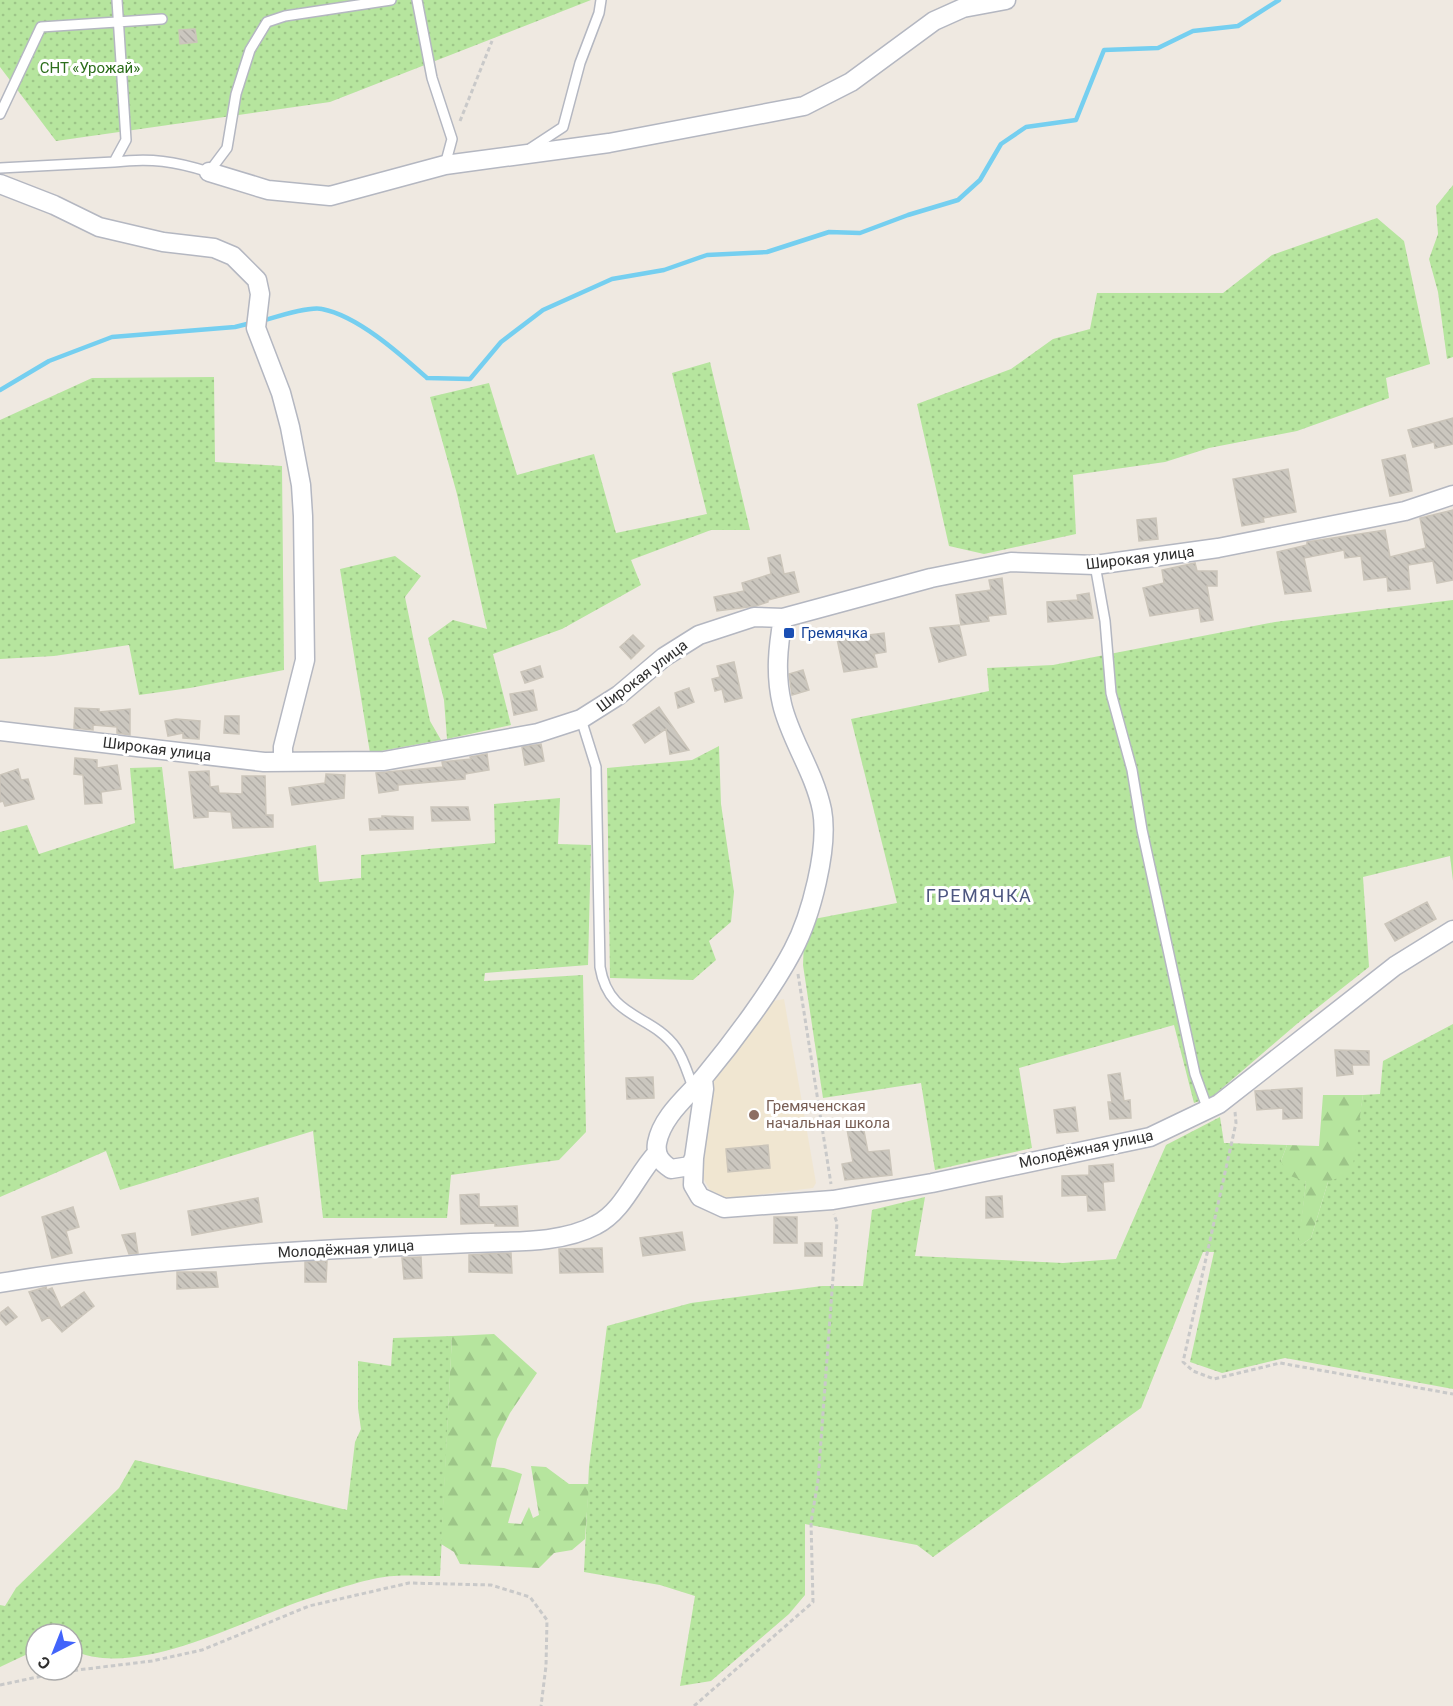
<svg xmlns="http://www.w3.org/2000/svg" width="1453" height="1706" font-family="Roboto,sans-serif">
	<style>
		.education { fill: #f0e6d1 }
		.grass { fill: url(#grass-dots) }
		.forest { fill: url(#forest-firs) }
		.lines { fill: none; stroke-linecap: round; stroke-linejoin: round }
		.stream { stroke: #75cff0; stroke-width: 4.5 }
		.building { fill: url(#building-back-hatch); stroke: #cbc5ba; stroke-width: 1.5 }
		.lane-casing { stroke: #b4b7c1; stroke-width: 12 }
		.street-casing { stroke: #b4b7c1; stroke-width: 21 }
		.path { stroke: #c9c9c9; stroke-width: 3; stroke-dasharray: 4.5 3; stroke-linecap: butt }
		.lane { stroke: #fff; stroke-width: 9 }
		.street { stroke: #fff; stroke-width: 18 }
		.transit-dot { fill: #1a4fb4; stroke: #fff; stroke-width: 2 }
		.education-dot { fill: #8d6e63; stroke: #fff; stroke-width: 2 }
		.labels { text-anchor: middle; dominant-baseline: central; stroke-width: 6; stroke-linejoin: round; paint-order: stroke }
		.park-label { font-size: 15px; fill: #2c6e1b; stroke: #fff }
		.street-label { font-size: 15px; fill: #2e2e2e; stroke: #fff }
		.transit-label { font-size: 15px; fill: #164399; stroke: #fff; text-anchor: start }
		.education-label { font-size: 15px; fill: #785e54; stroke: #fff; text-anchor: start }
		.quarter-label { font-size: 18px; letter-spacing: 1.5px; fill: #4d5680; stroke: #fff }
	</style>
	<defs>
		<pattern id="grass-dots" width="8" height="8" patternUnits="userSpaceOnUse" patternTransform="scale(1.5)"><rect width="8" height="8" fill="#b6e59e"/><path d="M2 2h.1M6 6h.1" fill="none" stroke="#9dc588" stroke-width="1.8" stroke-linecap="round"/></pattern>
		<pattern id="forest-firs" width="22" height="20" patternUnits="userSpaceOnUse" patternTransform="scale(1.5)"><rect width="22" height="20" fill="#b6e59e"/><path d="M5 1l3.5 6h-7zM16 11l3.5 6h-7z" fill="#9dc588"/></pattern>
		<pattern id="building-back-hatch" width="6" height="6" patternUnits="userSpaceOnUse" patternTransform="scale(1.5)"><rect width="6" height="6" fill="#cbc7bf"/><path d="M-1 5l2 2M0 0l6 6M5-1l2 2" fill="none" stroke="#afaba4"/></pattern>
	</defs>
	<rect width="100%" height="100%" fill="#efe9e1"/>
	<path class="education" d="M784 999 816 1183 813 1188 716 1200 703 1178 701 1144 705 1086 762 1003Z"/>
	<path class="grass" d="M0 0H591L330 102 56 141 0 67Z
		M1453 185V357L1447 359 1438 292 1429 259 1438 234 1436 206Z
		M1377 218 1404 241 1430 364 1386 378 1389 398 1297 431 1209 448 1165 462 1073 475 1076 534 984 554 949 546 917 404 1011 369 1053 339 1090 329 1097 293H1223L1272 255Z
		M710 362 750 530H711L631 560 641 585 562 629 493 654 511 725 447 739 444 700 428 638 453 620 487 629 457 494 430 397 489 383 517 475 594 454 616 533 707 514 672 373Z
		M214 377 215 462 282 466 284 670 190 688 139 695 129 645 54 656 0 659V420L92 378Z
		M395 556 421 576 405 597 430 721 441 740 370 753 340 569Z
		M1453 600V881L1450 856 1363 877 1369 967 1298 1023 1213 1096 1194 1103 1174 1025 1019 1068 1032 1148 935 1170 921 1083 823 1098 803 965 804 940 814 919 897 903 851 719 989 691 987 668 1053 665 1275 622Z
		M719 746 721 804 734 892 731 922 709 941 716 960 693 980 610 978 607 768 692 760Z
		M162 767 174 869 316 845 319 882 361 878V855L495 843 494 804 560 798 558 844 591 845 588 965 485 973 484 981 583 975 586 1132 559 1160 451 1175 447 1218H323L313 1131 120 1190 106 1151 0 1197V832L27 825 39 854 135 823 130 768Z
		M1453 1024V1389L1285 1358 1222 1373 1190 1362 1214 1252H1203L1141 1408 933 1557 917 1545 805 1524V1595L789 1614 711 1681 680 1686 695 1596 660 1585 584 1572 589 1467 607 1326 691 1303 822 1286H863L872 1210 925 1197 915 1256 1063 1263 1116 1259 1166 1145 1220 1117 1224 1143 1287 1145 1281 1161 1306 1182 1299 1246 1311 1238 1328 1182 1359 1119 1363 1095 1380 1094 1383 1061Z
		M452 1336 440 1576C425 1576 409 1575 394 1576 370 1577 334 1590 310 1598 246 1618 137 1681 72 1650V1634H36V1650L0 1667V1605L5 1606 16 1588 119 1488 135 1460 347 1510 355 1442 361 1429 358 1408V1361L391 1366 393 1338Z"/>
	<path class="forest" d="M1323 1095H1363L1352 1172 1328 1182 1311 1238 1298 1247 1306 1182 1288 1175 1281 1161 1287 1145 1319 1146Z
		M494 1334 537 1373 510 1413 497 1439 491 1467 504 1468 522 1474 508 1523 521 1524 529 1507 533 1518 539 1515 531 1466 546 1467 569 1484H589L585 1539 572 1550 554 1553 539 1568 460 1564 454 1552 441 1544 452 1336Z"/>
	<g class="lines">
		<path class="stream" d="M262 321C276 317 309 306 322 309 358 316 400 354 427 378L470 379 501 342 543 310 612 279 664 270 707 255 767 252 829 232 860 233 908 215 958 200 980 180 1001 144 1026 127 1076 120 1104 50 1158 48 1193 31 1238 26 1279 0
			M0 390 49 361 112 337 235 327 251 323"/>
	</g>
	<path class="building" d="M195 29 197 42 180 44 179 30Z
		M1453 418V444L1435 448 1434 442 1413 447 1408 430Z
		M1405 455 1412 491 1390 496 1382 460Z
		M1288 469 1296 512 1263 518 1264 522 1242 526 1233 479Z
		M1453 510V580L1437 583 1433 561 1408 565 1410 589 1388 591 1387 577 1364 580 1361 556 1345 558 1344 550 1304 558 1311 591 1285 594 1277 552 1307 545V542L1385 530 1390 557 1426 548 1420 518Z
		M1156 518 1158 539 1139 541 1137 520Z
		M780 555 784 574 794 572 799 592 768 600V602L756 606 717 611 714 597 744 591 742 583 771 574 768 558Z
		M1195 563 1197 571H1217V586H1207L1213 620 1201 622 1199 608 1150 616 1143 588 1164 583 1162 570Z
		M1002 578 1006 614 988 616 989 621 961 625 956 595 991 590 989 580Z
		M1089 593 1093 618 1048 622 1047 602 1078 600 1077 595Z
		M959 625 966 655 939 662 930 628Z
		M884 633 886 652 874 654 877 667 844 672 837 639Z
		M633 635 644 646 631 659 620 647Z
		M734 662 742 698 725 702 722 689 715 691 712 679 720 677 717 666Z
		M540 666 543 677 525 683 521 672Z
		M803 670 809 690 792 695 789 674Z
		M689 688 694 702 678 708 675 693Z
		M533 690 537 710 514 715 510 694Z
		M659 707 663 713 689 750 670 754 666 729 645 743 633 725Z
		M75 708 99 709V712L130 709V735L117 733V727L93 725V730L74 728Z
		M225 716H239V734L224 733Z
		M176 719 200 721 199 739 183 738V733L168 736 165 721Z
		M541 744 544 761 525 765 522 747Z
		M487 754 489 770 465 774V779L398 785V790L379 793 376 773 443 767 442 762 471 759 470 757Z
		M75 758 97 760V768L117 765 121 789 101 792 102 803 85 804 83 775 74 774Z
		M18 769 21 780 28 779 34 799 5 806 3 801 0 802V775Z
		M209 771 210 787 218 786 219 793 242 794V776H265L266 815H273V827L233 828 231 812 208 811V817L194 818 189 772Z
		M326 774 345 775 344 798 292 805 289 788 325 783Z
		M431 807H468L470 820 432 821Z
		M382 816 413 817V829L370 830 369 819 382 818Z
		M1427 902 1436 919 1395 941 1385 924Z
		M1335 1050 1369 1051V1065H1352L1353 1074 1337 1076Z
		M1120 1073 1124 1101 1130 1100 1131 1118 1110 1119 1108 1102H1112L1108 1075Z
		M653 1077 654 1098 627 1099 626 1078Z
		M1302 1088V1118L1283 1119V1108L1257 1110 1255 1091Z
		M1075 1107 1078 1131 1057 1133 1054 1110Z
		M863 1126 868 1152 889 1150 892 1175 845 1180 842 1164 853 1162 847 1129Z
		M768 1145 770 1168 728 1172 726 1149Z
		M1113 1164 1114 1181 1103 1182 1105 1210 1088 1211 1087 1195 1062 1196V1176L1089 1175V1166Z
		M479 1194V1207L517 1206 518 1226H495V1223L461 1224 460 1195Z
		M1002 1196 1003 1217 986 1218V1197Z
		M258 1198 262 1222 192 1235 188 1211Z
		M73 1207 79 1227 66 1231 72 1253 52 1258 42 1217Z
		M774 1217H797V1243H774Z
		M682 1232 685 1250 643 1256 640 1238Z
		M135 1233 138 1253 129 1254 122 1235Z
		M805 1243H822V1256H805Z
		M602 1248 603 1272 560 1273 559 1249Z
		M500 1253H511L512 1273 469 1272V1255Z
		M421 1257 422 1278 404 1279 402 1258Z
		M327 1261 326 1282H305V1262Z
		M177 1272H216L218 1287 177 1289Z
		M46 1287 47 1290 52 1288 61 1308 84 1292 94 1306 62 1332 49 1317 42 1321 29 1292Z
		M8 1307 17 1317 6 1325 0 1318V1313Z"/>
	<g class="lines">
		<g class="lane-casing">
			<path id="lane" d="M417 0 432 78 452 139 445 165
				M0 114 41 27 162 19
				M531 148 563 127 580 63 599 13 601 0
				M114 162C152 158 174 161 209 172L227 148 236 94 250 50 267 22 285 16 391 0
				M0 168 114 162 126 140 117 0
				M1095 565 1105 621 1111 693 1132 770 1142 830 1195 1074 1208 1110
				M581 719 596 767 600 967C609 1020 651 1013 676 1048 684 1059 688 1075 693 1087"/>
		</g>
		<g class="street-casing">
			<path id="street" d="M209 172 268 190 330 196 445 165 609 143 804 106 851 82 934 21 963 8 1006 0
				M0 184 54 205 99 227 163 242 214 248 233 256 257 280 260 294 256 328 281 393 290 427 301 485 303 516 305 660 283 747V762
				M0 731 264 762 384 761 538 733 581 719 619 695 664 657 699 635 754 617 783 618 931 578 1011 562 1095 565 1218 548 1405 511 1453 495
				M703 1079 704 1089 694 1158 690 1166 671 1169C661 1162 655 1156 657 1143 662 1116 688 1096 704 1077 733 1042 772 990 793 950 811 916 829 848 822 810 814 771 790 739 782 704 775 674 778 647 783 618
				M694 1158 693 1185 700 1197 724 1208 833 1200 932 1183 1150 1137 1219 1104 1395 966 1453 930
				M0 1283C112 1264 226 1255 339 1249 383 1247 427 1245 471 1243 511 1241 561 1244 596 1225 624 1211 636 1175 657 1153"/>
		</g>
		<path class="path" d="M460 121 492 41
			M798 974 831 1184
			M1235 1112 1236 1123 1183 1362 1193 1371 1214 1379 1280 1363 1453 1394
			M0 1685 61 1672 152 1661 202 1650 309 1606 409 1583 491 1585 530 1597 547 1620 546 1666 541 1706
			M694 1706 813 1602 811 1522 818 1481 837 1223 834 1214"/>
		<use href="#lane" class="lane"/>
		<use href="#street" class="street"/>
	</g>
	<rect class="transit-dot" x="783" y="627" width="12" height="12" rx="3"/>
	<circle class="education-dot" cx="754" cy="1115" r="6"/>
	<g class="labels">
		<g class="park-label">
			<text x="90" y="68">СНТ «Урожай»</text>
		</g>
		<g class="street-label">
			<text transform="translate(1140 558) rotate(-7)">Широкая улица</text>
			<text transform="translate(642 676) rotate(-37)">Широкая улица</text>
			<text transform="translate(157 749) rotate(7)">Широкая улица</text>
			<text transform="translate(1086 1149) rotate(-12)">Молодёжная улица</text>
			<text transform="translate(346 1249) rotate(-3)">Молодёжная улица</text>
		</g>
		<g class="transit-label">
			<text x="801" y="633">Гремячка</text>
		</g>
		<g class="education-label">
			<text x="766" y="1106">Гремяченская<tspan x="766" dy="17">начальная школа</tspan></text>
		</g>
		<g class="quarter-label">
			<text x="979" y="895">ГРЕМЯЧКА</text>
		</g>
	</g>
	<g transform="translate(54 1652) rotate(222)"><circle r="28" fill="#ffffff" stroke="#ababab" stroke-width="1.5"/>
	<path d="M0-4.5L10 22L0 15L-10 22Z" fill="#4264fb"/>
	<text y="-9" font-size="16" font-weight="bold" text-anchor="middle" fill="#2e2e2e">С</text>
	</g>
</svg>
